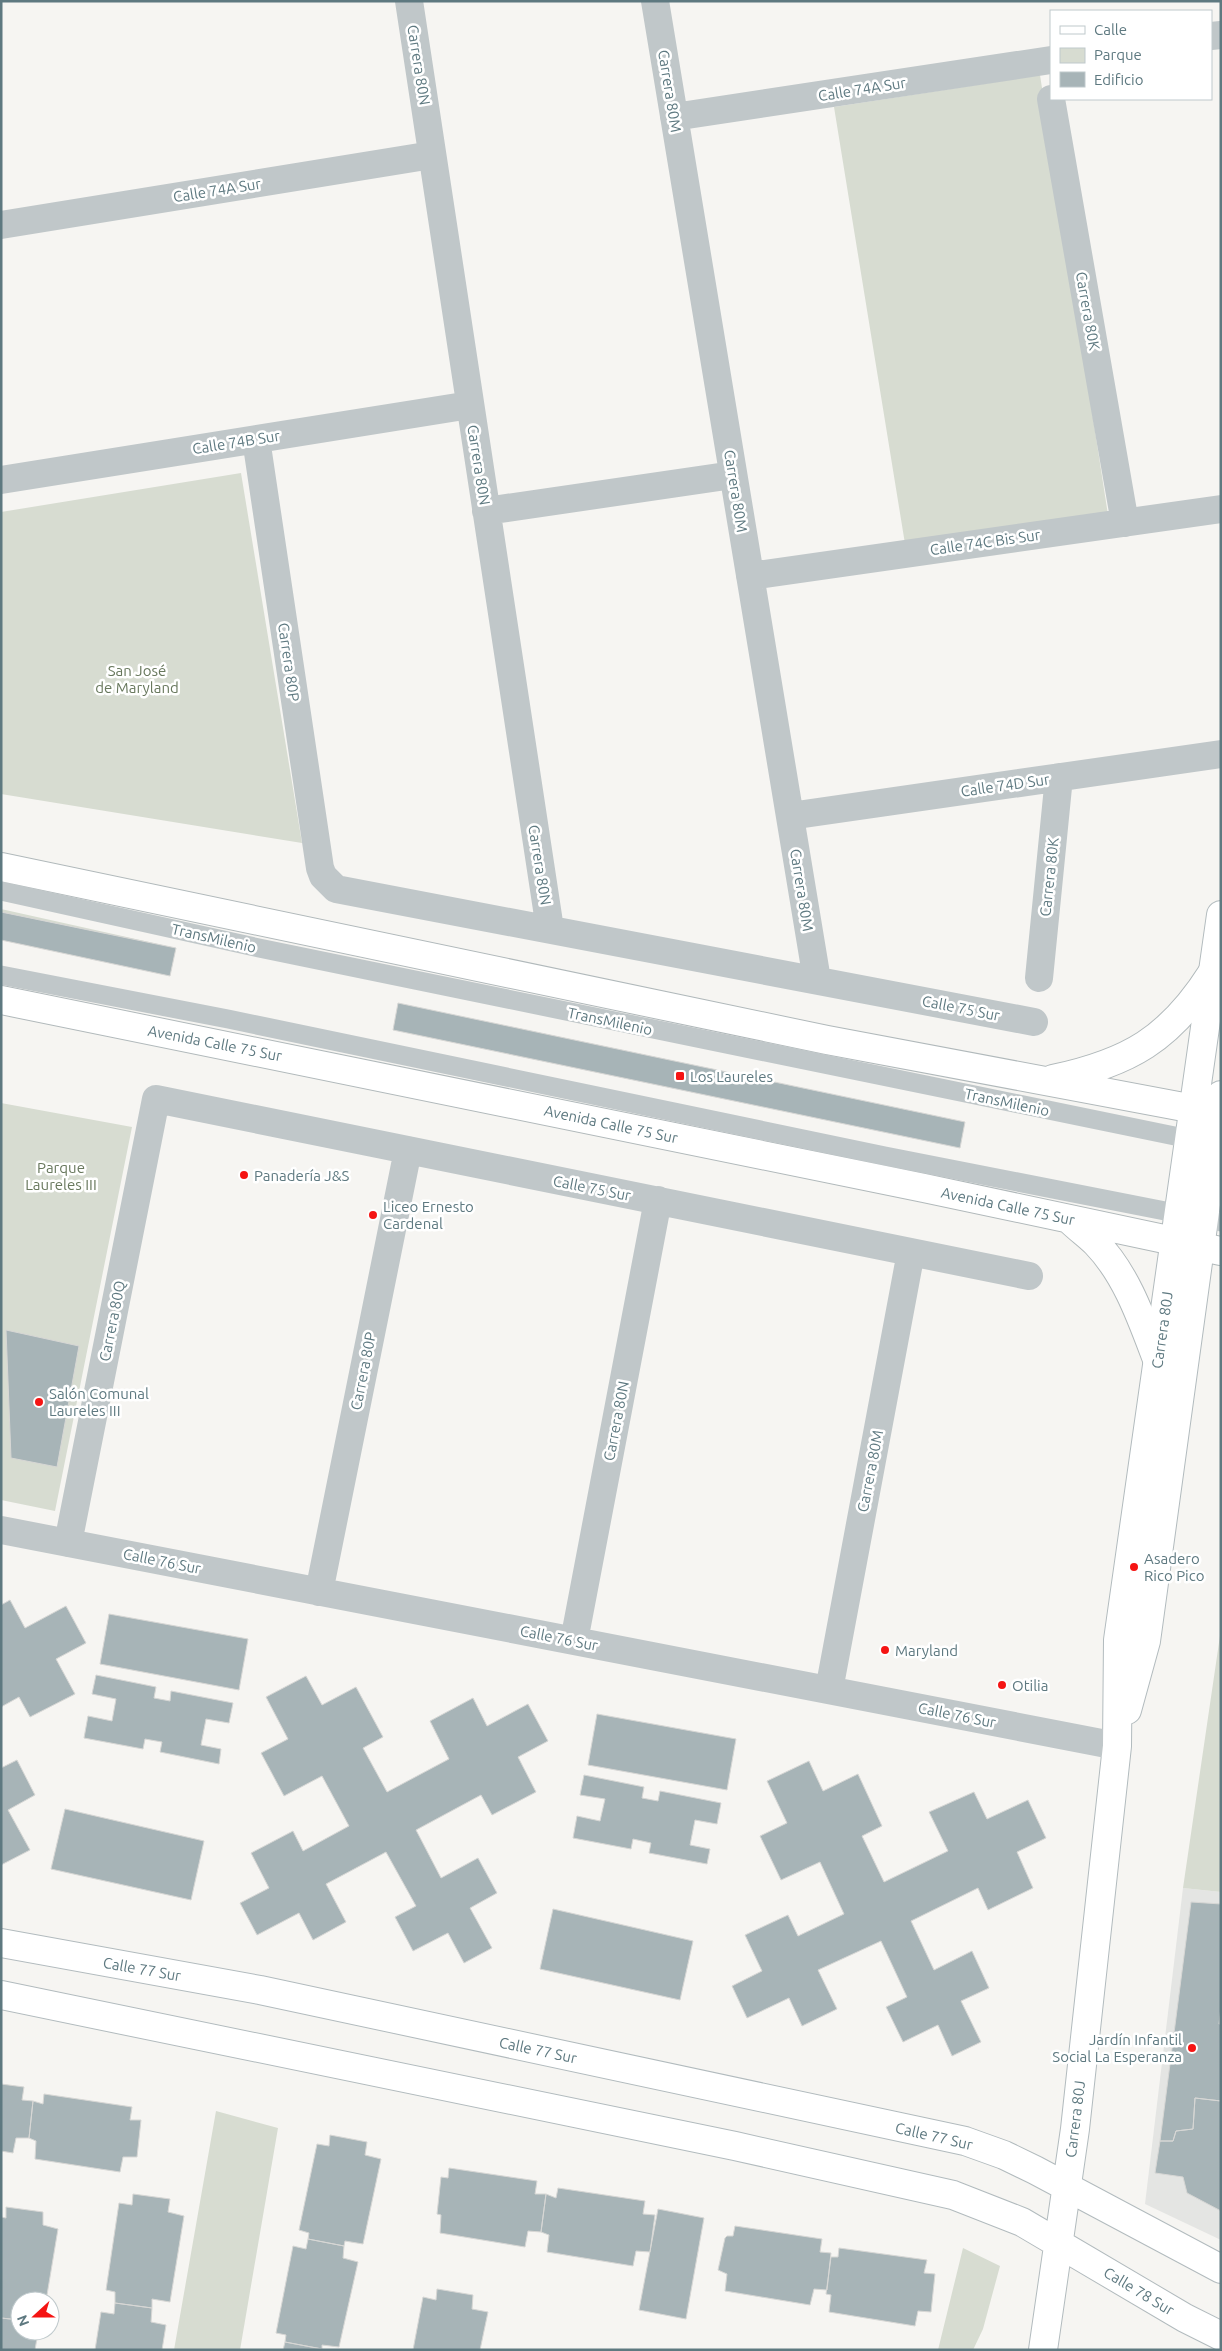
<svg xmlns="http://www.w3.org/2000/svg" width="1222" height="2351" font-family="Ubuntu,sans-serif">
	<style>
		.built { fill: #e4e5e3 }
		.green { fill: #d7dcd1 }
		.building { fill: #a7b4b7; stroke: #d7d7d5 }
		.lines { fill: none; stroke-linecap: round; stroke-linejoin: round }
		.secondary-casing { stroke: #b2bbbe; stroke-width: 30 }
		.primary-casing { stroke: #b1b9bb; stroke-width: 30 }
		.lane { stroke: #c0c7c9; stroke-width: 19 }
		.street { stroke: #c0c7c9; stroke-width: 28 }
		.secondary { stroke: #fff; stroke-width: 28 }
		.primary { stroke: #fff; stroke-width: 28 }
		.poi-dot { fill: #f51413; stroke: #fff; stroke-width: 2 }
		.labels { text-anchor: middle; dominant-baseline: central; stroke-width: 5; stroke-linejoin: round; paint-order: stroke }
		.street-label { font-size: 15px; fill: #5e7980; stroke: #fff }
		.park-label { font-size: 15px; fill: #68785d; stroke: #fff }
		.poi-label { font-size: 15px; fill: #5e7980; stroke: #fff; text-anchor: start }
	</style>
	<rect width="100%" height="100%" fill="#f6f5f2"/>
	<path class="built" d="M1183 1888 1221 1892V2240L1145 2204Z"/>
	<path class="green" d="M1040 75 1108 515 906 550 834 107Z
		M241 473 302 843 1 794V512Z
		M1 909 176 948 1 912Z
		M1 1103 132 1127 55 1511 1 1500Z
		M1221 1629V1892L1183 1888Z
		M216 2111 278 2128 240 2350H174Z
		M963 2248 1000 2266 983 2329 973 2350H938Z"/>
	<path class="building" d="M1 912 176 948 170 976 1 940Z
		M398 1003 965 1122 960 1148 393 1030Z
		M6 1330 79 1346 57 1467 11 1458Z
		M10 1600 25 1628 66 1606 86 1643 56 1659 75 1694 30 1717 19 1697 1 1707V1605Z
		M109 1614 248 1639 239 1690 100 1664Z
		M96 1675 156 1687 154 1698 170 1701 171 1691 233 1703 229 1723 206 1719 201 1745 221 1749 219 1764 160 1752 162 1742 145 1739 143 1749 84 1738 88 1716 112 1721 116 1699 92 1694Z
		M306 1676 322 1705 356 1687 383 1737 363 1748 387 1792 449 1759 430 1721 473 1698 487 1726 528 1704 548 1741 518 1757 536 1792 492 1815 481 1795 416 1830 441 1878 478 1858 497 1893 470 1908 492 1948 464 1963 448 1933 413 1951 395 1917 416 1906 386 1852 326 1884 346 1922 313 1940 299 1913 257 1935 240 1903 269 1888 251 1853 293 1831 303 1851 349 1826 322 1776 284 1796 261 1753 288 1739 266 1697Z
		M597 1714 736 1739 727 1790 588 1765Z
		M17 1760 35 1795 8 1810 30 1850 1 1865V1768Z
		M809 1761 823 1791 858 1774 882 1826 862 1836 884 1882 948 1851 929 1812 974 1792 987 1819 1028 1800 1046 1838 1017 1852 1033 1888 988 1910 978 1888 911 1921 934 1970 972 1951 989 1988 961 2001 981 2042 952 2056 938 2025 903 2042 886 2007 907 1997 881 1941 818 1970 837 2009 802 2026 789 1998 747 2018 732 1986 762 1971 745 1935 788 1915 798 1936 844 1914 820 1862 781 1880 760 1836 787 1823 767 1781Z
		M584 1775 644 1787 642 1798 658 1801 660 1791 721 1803 717 1824 695 1820 690 1845 710 1849 707 1864 649 1853 651 1843 633 1839 631 1849 573 1838 577 1816 600 1821 605 1799 580 1795Z
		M65 1809 204 1841 191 1900 51 1869Z
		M1191 1902 1221 1904V2007L1219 2024H1221V2101L1195 2098 1193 2129 1176 2131 1173 2141H1160Z
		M553 1909 693 1941 680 2000 540 1969Z
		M1 2084 24 2087 22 2100 33 2101 29 2138H16L13 2153 1 2151Z
		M44 2094 132 2107 130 2120H141L137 2157H123L120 2172 35 2159 36 2141 29 2138 33 2101 43 2104Z
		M1195 2098 1221 2101V2211L1187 2193 1183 2177 1155 2173 1160 2141H1173L1176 2131 1193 2129Z
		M330 2135 367 2142 365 2155 381 2159 363 2244 345 2241 344 2246 308 2239 309 2233 299 2230 317 2144 329 2146Z
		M449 2168 537 2181 535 2194H546L541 2232 528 2231 525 2247 440 2233 441 2215 437 2214 441 2177 448 2178Z
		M558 2188 645 2201 643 2214 655 2215 650 2252 636 2251 633 2266 547 2252 549 2235 541 2232 546 2194 556 2198Z
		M133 2194 170 2199 168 2212 184 2216 170 2302 152 2299V2308L115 2303V2292L106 2290 119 2203 132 2205Z
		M6 2207 43 2212V2225L58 2229 46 2301H20V2320L1 2318V2217L6 2218Z
		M658 2209 704 2218 686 2319 639 2310Z
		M735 2226 822 2239 820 2252 831 2253 827 2290 814 2289 810 2305 725 2291 727 2274 718 2270 725 2238 727 2236H733Z
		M308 2239 344 2246 343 2258 358 2262 339 2347 322 2345V2349L285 2342 286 2335 276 2333 293 2246 306 2249Z
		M839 2248 927 2260 924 2273 935 2274 931 2312 918 2311 915 2326 829 2312 831 2295 826 2294 831 2257H838Z
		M437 2289 473 2295 472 2309 488 2312 480 2350H413L423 2297 436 2300Z
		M115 2303 152 2308 151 2322 166 2325 162 2350H95L101 2312 114 2314Z
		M1 2318 20 2320 22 2334 37 2338 35 2350H1Z
		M285 2342 322 2349 283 2350Z"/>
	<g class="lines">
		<g class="secondary-casing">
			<path id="secondary" d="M1127 1710 1146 1641 1221 1095
				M1 1943 260 1990 965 2141 1004 2155 1035 2170 1221 2269
				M1 1995 735 2146 953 2195 1022 2222 1185 2318 1221 2336
				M1043 2350 1075 2129 1117 1746 1118 1640 1221 915"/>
		</g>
		<g class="primary-casing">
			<path id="primary" d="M1 867 827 1040 1221 1114
				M1 1000 924 1188 1221 1251
				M1053 1079C1129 1063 1170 1039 1212 973
				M1070 1220C1078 1228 1088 1235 1096 1243 1127 1275 1142 1320 1158 1362"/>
		</g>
		<path class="lane" d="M1 891 259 948 1199 1141
			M1 975 228 1019 885 1156 1221 1222"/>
		<path class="street" d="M409 1 550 929
			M655 1 817 980
			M1211 36 1221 35
			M1051 99 1125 523
			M674 117 1051 60
			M1 225 432 155
			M256 439 320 868 323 876 336 889 1034 1022
			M1 480 470 405
			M486 511 733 475
			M750 576 1221 509
			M790 816 1221 754
			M1039 978 1059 777
			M1 1530 1117 1746
			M68 1543 156 1099 1029 1276
			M319 1592 408 1150
			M574 1641 658 1200
			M829 1690 911 1252"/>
		<use href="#secondary" class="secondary"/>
		<use href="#primary" class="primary"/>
	</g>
	<g class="poi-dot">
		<rect x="675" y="1071" width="10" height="10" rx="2.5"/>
		<circle cx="244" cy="1175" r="5"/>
		<circle cx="373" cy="1215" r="5"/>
		<circle cx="39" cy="1402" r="5"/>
		<circle cx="1134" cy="1567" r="5"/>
		<circle cx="885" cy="1650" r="5"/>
		<circle cx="1002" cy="1685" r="5"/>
		<circle cx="1192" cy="2048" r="5"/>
	</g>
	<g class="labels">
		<g class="street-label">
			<text transform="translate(419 65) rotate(81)">Carrera 80N</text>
			<text transform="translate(862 89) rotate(-9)">Calle 74A Sur</text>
			<text transform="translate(670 91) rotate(81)">Carrera 80M</text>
			<text transform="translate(217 190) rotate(-9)">Calle 74A Sur</text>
			<text transform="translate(1088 311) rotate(80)">Carrera 80K</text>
			<text transform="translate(236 442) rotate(-9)">Calle 74B Sur</text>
			<text transform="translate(479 465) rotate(81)">Carrera 80N</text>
			<text transform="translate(736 491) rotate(81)">Carrera 80M</text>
			<text transform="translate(985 542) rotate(-8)">Calle 74C Bis Sur</text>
			<text transform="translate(289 662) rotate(82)">Carrera 80P</text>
			<text transform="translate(1005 785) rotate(-8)">Calle 74D Sur</text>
			<text transform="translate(540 865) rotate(81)">Carrera 80N</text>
			<text transform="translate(1049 877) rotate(-84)">Carrera 80K</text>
			<text transform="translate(802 890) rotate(81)">Carrera 80M</text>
			<text transform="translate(214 938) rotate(13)">TransMilenio</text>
			<text transform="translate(961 1008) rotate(11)">Calle 75 Sur</text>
			<text transform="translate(610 1021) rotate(12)">TransMilenio</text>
			<text transform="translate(215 1043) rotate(11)">Avenida Calle 75 Sur</text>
			<text transform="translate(1007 1102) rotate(12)">TransMilenio</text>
			<text transform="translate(611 1124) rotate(12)">Avenida Calle 75 Sur</text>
			<text transform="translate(592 1188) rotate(11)">Calle 75 Sur</text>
			<text transform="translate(1008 1206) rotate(12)">Avenida Calle 75 Sur</text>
			<text transform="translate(112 1321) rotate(-79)">Carrera 80Q</text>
			<text transform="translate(1162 1330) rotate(-82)">Carrera 80J</text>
			<text transform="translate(363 1371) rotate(-79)">Carrera 80P</text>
			<text transform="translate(616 1421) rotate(-79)">Carrera 80N</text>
			<text transform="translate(870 1471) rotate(-79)">Carrera 80M</text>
			<text transform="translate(162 1561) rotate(11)">Calle 76 Sur</text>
			<text transform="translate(559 1638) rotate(11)">Calle 76 Sur</text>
			<text transform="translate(957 1715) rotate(11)">Calle 76 Sur</text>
			<text transform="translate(142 1969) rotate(10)">Calle 77 Sur</text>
			<text transform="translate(538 2050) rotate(12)">Calle 77 Sur</text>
			<text transform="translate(1075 2119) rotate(-83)">Carrera 80J</text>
			<text transform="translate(934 2136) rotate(13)">Calle 77 Sur</text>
			<text transform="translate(1139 2291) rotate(31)">Calle 78 Sur</text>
		</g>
		<g class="park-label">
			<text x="137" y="670">San José<tspan x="137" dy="17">de Maryland</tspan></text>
			<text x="61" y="1167">Parque<tspan x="61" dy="17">Laureles III</tspan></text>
		</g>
		<g class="poi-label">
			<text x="690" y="1076">Los Laureles</text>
			<text x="254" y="1175">Panadería J&amp;S</text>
			<text x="383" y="1206">Liceo Ernesto<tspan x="383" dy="17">Cardenal</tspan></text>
			<text x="49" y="1393">Salón Comunal<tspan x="49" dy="17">Laureles III</tspan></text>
			<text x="1144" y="1558">Asadero<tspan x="1144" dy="17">Rico Pico</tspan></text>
			<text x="895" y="1650">Maryland</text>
			<text x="1012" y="1685">Otilia</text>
			<text x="1182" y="2039" text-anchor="end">Jardín Infantil<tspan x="1182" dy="17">Social La Esperanza</tspan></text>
		</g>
	</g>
	<rect width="1222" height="2351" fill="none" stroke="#5e7980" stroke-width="5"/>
	<rect x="1050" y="10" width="162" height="90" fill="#ffffff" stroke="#bfc9cc"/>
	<rect x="1060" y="26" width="25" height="8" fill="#ffffff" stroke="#bfc9cc"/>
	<text x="1094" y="35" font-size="15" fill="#5e7980">Calle</text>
	<rect x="1060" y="48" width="25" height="15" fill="#d7dcd1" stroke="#bfc9cc"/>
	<text x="1094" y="60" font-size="15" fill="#5e7980">Parque</text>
	<rect x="1060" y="72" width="25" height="15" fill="#a7b4b7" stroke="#bfc9cc"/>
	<text x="1094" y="85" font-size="15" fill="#5e7980">Edificio</text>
	<g transform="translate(35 2316) rotate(249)"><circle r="24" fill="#ffffff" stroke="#bfc9cc"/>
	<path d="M0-4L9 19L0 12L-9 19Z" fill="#f51413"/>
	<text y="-8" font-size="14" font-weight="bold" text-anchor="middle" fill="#5e7980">N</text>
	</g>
</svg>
